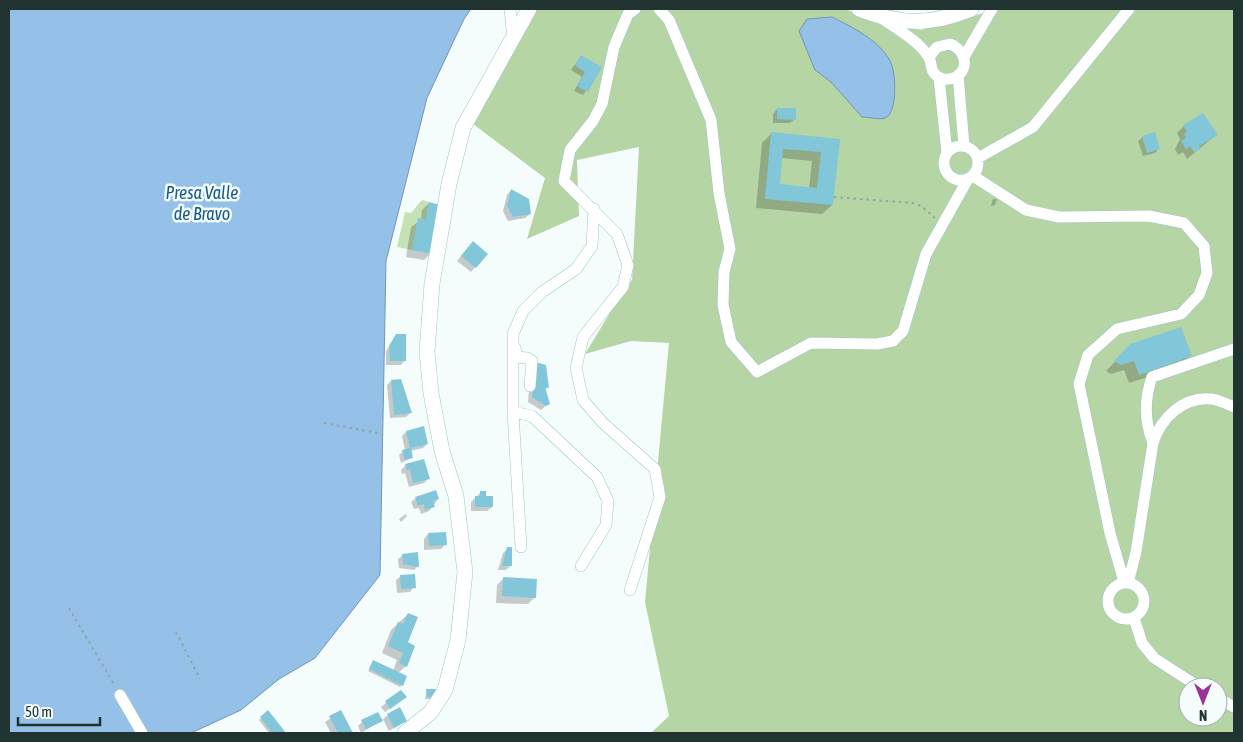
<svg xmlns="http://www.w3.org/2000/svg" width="1243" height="742" font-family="'Asap Condensed',sans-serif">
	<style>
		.green { fill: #c5e2b4 }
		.forest { fill: #b6d5a5; fill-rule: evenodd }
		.water { fill: #95c1e9; stroke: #7296b2 }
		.shadow { fill: #0003; fill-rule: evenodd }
		.building { fill: #82c6d9; fill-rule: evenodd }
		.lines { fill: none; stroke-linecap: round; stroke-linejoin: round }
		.street-casing { stroke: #9bc6c3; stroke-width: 12 }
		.secondary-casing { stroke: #9bc6c3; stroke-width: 16 }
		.path { stroke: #95a2a1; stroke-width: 2; stroke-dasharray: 2.5 4; stroke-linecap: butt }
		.street { stroke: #fff; stroke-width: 11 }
		.secondary { stroke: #fff; stroke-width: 15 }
		.labels { text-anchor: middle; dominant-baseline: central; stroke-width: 5; stroke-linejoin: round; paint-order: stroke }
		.water-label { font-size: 18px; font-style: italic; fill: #14598a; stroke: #f4fdfc }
	</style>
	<rect width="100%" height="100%" fill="#f4fdfc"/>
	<path class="green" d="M422 200 429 202 426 220 418 219 412 250 397 247 405 212 411 213Z"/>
	<path class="forest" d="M537 9H845L879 22 921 30 958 21 996 9H1234V733H651L669 716 645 602 669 343 631 341 585 354 622 293 632 280 639 147 577 160 579 216 527 239 545 178 473 124ZM1188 687H1218V717H1188Z"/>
	<path class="water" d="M9 9H471L464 19 427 98 386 261 380 575 315 658 279 679 241 710 191 733H9Z
		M832 17C852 27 879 40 890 61 896 70 898 114 885 118 880 120 869 117 862 117L831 82 815 70 799 31 807 19Z"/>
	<path class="shadow" d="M581 56 601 68 583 95 574 91 582 77 571 70Z
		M777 109 795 119 790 123H773V114Z
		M1184 126 1216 135 1187 159 1183 152 1178 155 1175 149 1180 139 1177 133Z
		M772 133 838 140 832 205 822 214 756 208 762 143ZM781 158 812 161 809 188 778 185Z
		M1143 137 1159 148 1155 153 1143 156 1138 141Z
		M511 190 530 214 525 218 508 221 503 211 507 195Z
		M993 199H997L995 205 991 206Z
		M429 203 431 253 424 260 406 257 411 227 421 220 422 210Z
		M468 247 486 254 471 272 457 261Z
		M397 335 405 360 401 365H386V351Z
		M1131 345 1190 356 1181 366 1129 383 1124 370 1111 374 1106 371Z
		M531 367 548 387 545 390 549 403 541 410 528 402Z
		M391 381 411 412 406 417 390 418 387 385Z
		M423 428 427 444 423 448 410 451 412 457 401 463 399 455 405 450 402 436 406 432Z
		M406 465 428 479 424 483 409 487 405 473 402 474 401 470Z
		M481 492 492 507 487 511H471V502Z
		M416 498 438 499 429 511 421 514 419 508 414 509 411 502Z
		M406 514 407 516 401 522 399 519Z
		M428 534 446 544 441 549 424 550V539Z
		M508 548 510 566 506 570H498L503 553Z
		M403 555 418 566 414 570 399 568 398 559Z
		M401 576 414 587 410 592 397 593 396 580Z
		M504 578 535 597 528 604 496 603 497 585Z
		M408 614 406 666 398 673 402 685 400 687 368 671 372 663 393 671 397 660 382 653 391 630Z
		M427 690 433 699H425Z
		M401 691 405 697 385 712 381 707Z
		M268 712 284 733H269L259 720Z
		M340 712 351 733H331L325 722Z
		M388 715 406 721 389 731 383 719Z
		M381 721 361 733 358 726 362 722Z"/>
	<path class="building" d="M581 55 602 67 588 92 577 86 585 72 575 65Z
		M777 108H796V120L777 119Z
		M1203 113 1218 135 1199 146 1201 149 1194 152 1190 146 1186 149 1181 141 1186 138 1184 134 1187 132 1183 125Z
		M771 132 840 139 833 205 765 199ZM783 149 821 152 817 188 780 184Z
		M1155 132 1160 149 1147 153 1142 136Z
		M511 189 529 199 531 214 513 217 507 206Z
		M429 202 440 205 432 254 412 250 418 218 426 220Z
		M473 241 488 254 476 268 461 256Z
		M1181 327 1192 356 1139 375 1134 361 1121 365 1114 361 1130 344Z
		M396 334H406V361H390L389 346Z
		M535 362 546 365 549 388 545 387 550 404 546 406 532 397Z
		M401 379 412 413 394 415 391 380Z
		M424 426 428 444 411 448 413 458 405 460 402 450 410 448 406 431Z
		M424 459 430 479 413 483 410 469 407 470 405 464Z
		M436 490 439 499 433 501 435 507 425 510 424 504 418 506 415 497Z
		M480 491H486V496H493V507H475V496H480Z
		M446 532 447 545 429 546 428 533Z
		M507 547H512V566H502Z
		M418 552 419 567 403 564 402 554Z
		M415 574 416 588 401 589 400 575Z
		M503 577 537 579 536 598 502 596Z
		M408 613 418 617 408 642 415 646 407 667 399 663 403 653 388 646 398 622 403 624Z
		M373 660 407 676 403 686 369 669Z
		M426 689H436V697H427Z
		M401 690 407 697 390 709 385 701Z
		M400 707 407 721 394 728 387 714Z
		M268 710 286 733H272L260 717Z
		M341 710 353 733H338L329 716Z
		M378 712 383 721 366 729 361 720Z"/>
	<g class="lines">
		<g class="street-casing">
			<path id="street" d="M510 9 513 40
				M659 9 669 20 711 120 719 193 730 249 724 272 723 305 731 342 757 372 811 343 877 344 893 341 903 331 926 254 968 179
				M880 17C895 28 918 40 928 56 933 63 929 71 937 76 943 80 950 80 956 77 971 68 964 49 950 44L937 47 929 57
				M964 57 992 9
				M958 75 964 146
				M939 78 947 153
				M944 163a17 17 0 1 1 34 0a17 17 0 1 1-34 0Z
				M978 158 1033 127 1129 9
				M973 176 1026 210 1059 217 1149 216 1184 223 1204 246 1207 273 1199 295 1181 314 1117 329 1088 355 1079 384 1110 533 1124 582
				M515 348 517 357 527 358 532 361 530 386
				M513 412 532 416 597 477 608 501 606 525 581 566
				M1153 443C1144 421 1144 400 1152 377L1234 349
				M521 547 513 412V334L523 311 542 292 576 269 592 246 594 209
				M1108 601a18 18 0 1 1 36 0a18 18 0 1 1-36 0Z
				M1128 583 1136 552 1153 443C1161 418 1183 396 1212 399 1219 400 1227 404 1234 407
				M630 590 660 497 655 469 603 423 583 400 576 368 583 337 623 287 628 265 617 234 564 181 570 150 593 121 602 104 614 47 628 14 635 9
				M1134 618 1142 643 1154 658 1199 687
				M120 695 142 733
				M1218 698 1234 707"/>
		</g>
		<g class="secondary-casing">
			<path id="secondary" d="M859 9C901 25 929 26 971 9
				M405 733 431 712 445 690 458 640 465 572 456 496 442 451 431 393 427 352 432 284 449 184 463 128 529 9"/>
		</g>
		<path class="path" d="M834 197 913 203 921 206 935 218
			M324 423 383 434
			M69 608 115 686
			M176 632 200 679"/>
		<use href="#street" class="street"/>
		<use href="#secondary" class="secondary"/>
	</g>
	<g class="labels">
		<g class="water-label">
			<text x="202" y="192">Presa Valle<tspan x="202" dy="21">de Bravo</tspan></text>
		</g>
	</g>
	<rect width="1243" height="742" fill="none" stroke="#213331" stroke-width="20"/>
	<g transform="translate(1203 702) rotate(180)"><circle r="24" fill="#f4fdfc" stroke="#a0acab"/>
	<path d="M0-4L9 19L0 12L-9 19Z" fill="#9a3498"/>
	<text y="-8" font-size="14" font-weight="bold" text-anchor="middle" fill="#213331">N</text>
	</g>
	<path d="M18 717v8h82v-8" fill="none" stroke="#213331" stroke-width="2.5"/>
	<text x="25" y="717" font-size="15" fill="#213331" stroke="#f4fdfc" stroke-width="4" paint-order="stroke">50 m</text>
</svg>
